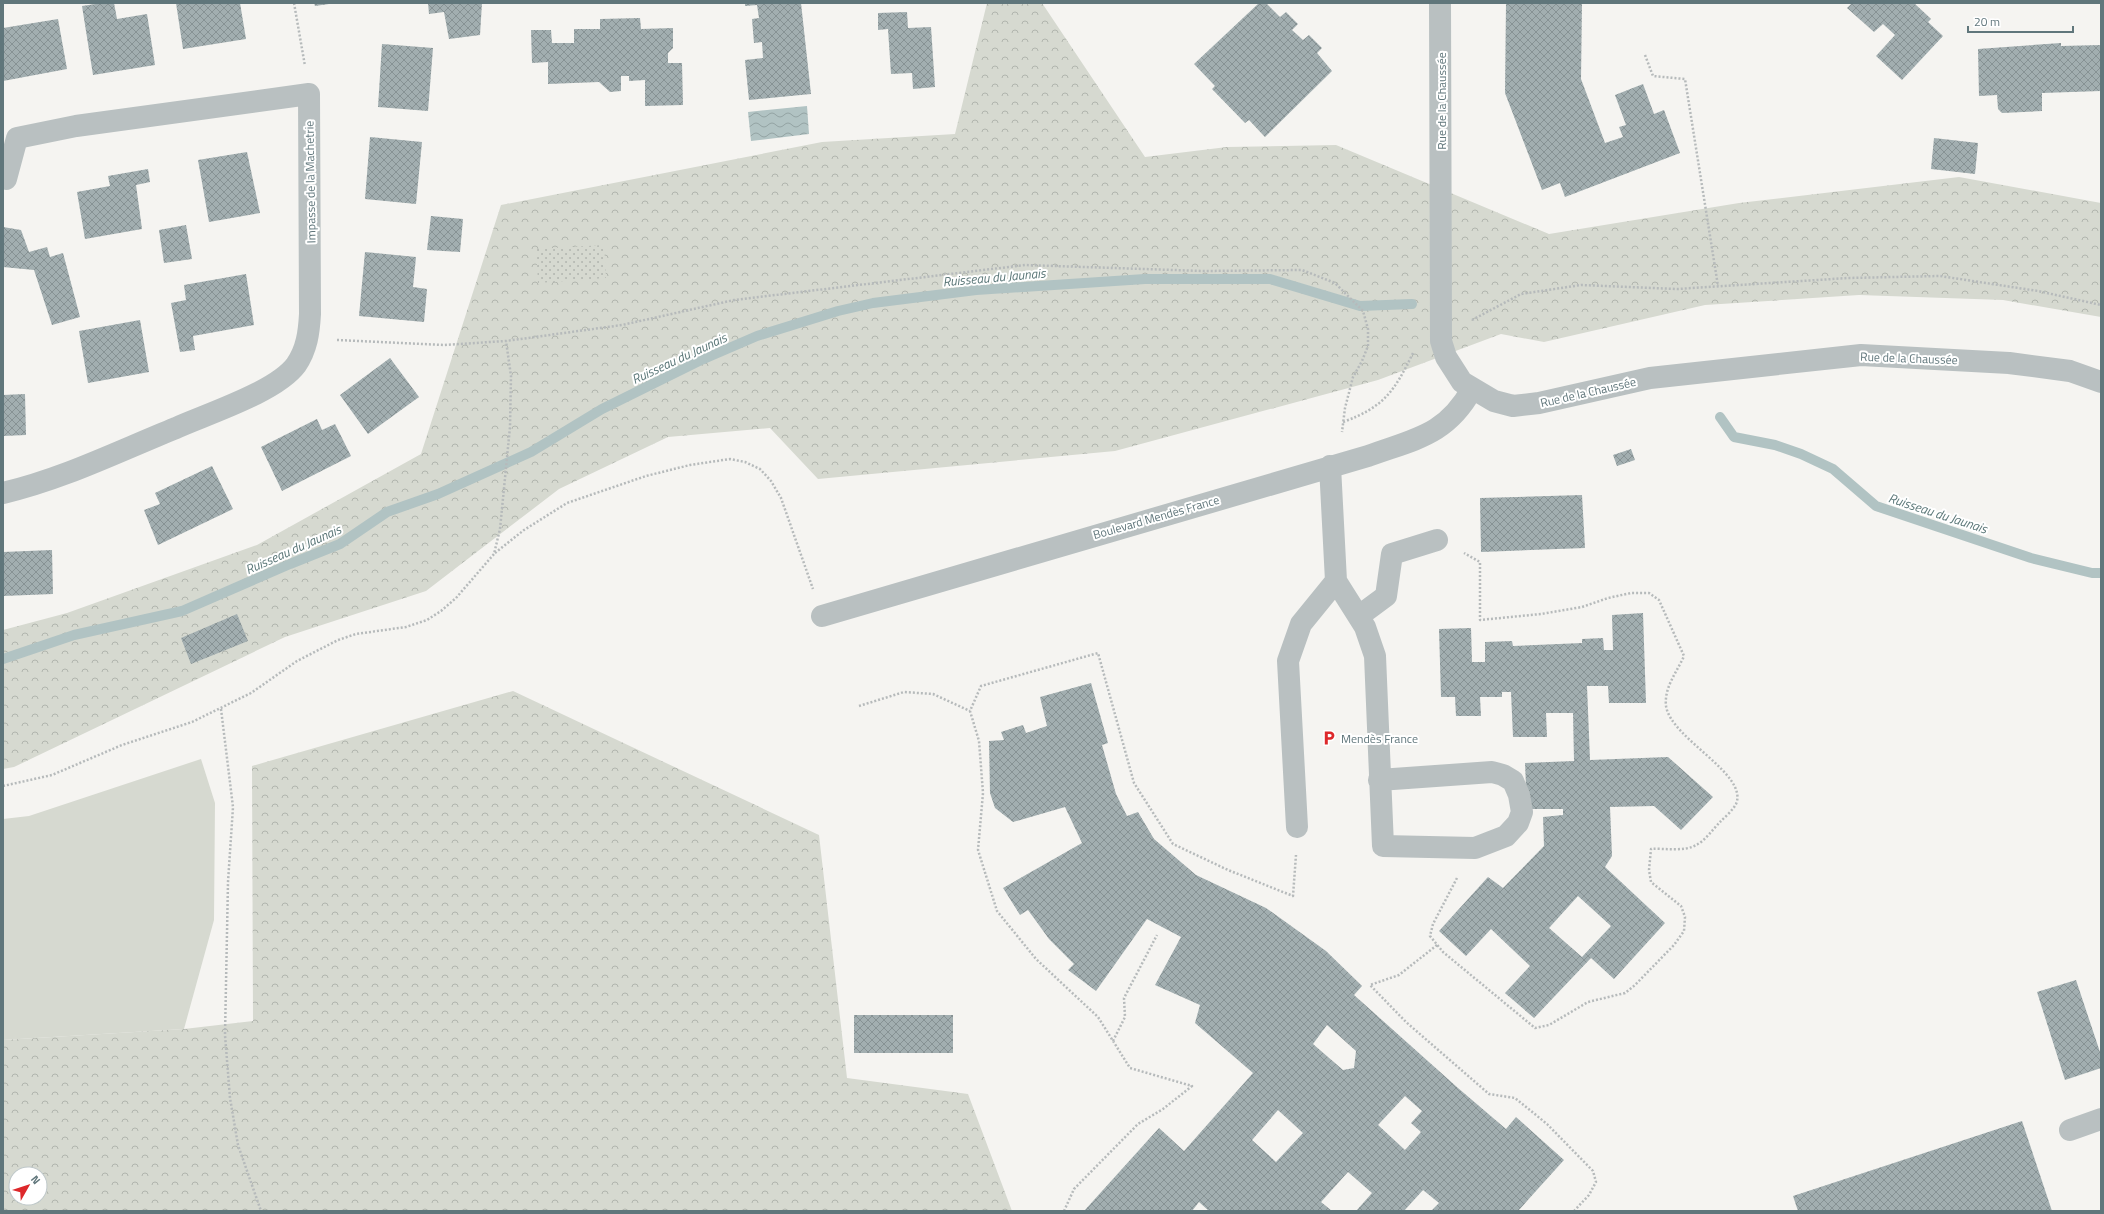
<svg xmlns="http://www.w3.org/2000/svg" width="2104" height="1214" font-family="'Titillium Web',sans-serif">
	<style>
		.green { fill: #d6d9d0 }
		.forest { fill: url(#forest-crowns); fill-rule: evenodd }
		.park { fill: url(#park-dots) }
		.water { fill: url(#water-waves) }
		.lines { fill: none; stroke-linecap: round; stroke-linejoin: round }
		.stream { stroke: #b1c3c3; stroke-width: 10 }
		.building { fill: url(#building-cross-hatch); fill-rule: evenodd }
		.path { stroke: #b6babb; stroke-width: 2.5; stroke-dasharray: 2 2; stroke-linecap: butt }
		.minor { stroke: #b9c0c1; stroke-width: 22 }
		.labels { text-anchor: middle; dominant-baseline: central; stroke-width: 4; stroke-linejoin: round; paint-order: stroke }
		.street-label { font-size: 12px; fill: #60767b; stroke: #fff }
		.poi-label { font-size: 12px; fill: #60767b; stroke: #fff; text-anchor: start }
		.water-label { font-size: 13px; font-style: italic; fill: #5b7778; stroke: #fff }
	</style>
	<defs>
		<pattern id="forest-crowns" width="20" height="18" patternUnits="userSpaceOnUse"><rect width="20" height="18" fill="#d6d9d0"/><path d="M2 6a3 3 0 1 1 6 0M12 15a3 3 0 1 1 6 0" fill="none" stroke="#b1b5ae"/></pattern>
		<pattern id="park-dots" width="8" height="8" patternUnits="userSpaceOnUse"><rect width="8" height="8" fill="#d6d9d0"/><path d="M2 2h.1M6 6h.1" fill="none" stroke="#b1b5ae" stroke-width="1.8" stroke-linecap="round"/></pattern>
		<pattern id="water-waves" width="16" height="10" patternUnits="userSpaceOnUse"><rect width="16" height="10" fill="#b1c3c3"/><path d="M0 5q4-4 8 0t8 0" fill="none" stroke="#93a3a3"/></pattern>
		<pattern id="building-cross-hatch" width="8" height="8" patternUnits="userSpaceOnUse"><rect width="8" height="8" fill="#a2aeb0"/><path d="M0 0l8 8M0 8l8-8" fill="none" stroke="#879294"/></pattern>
	</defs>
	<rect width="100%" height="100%" fill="#f5f4f1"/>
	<path class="green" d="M201 759 215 803 214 920 184 1029 3 1040V819L29 816Z"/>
	<path class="forest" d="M987 3H1042L1145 157 1227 147 1336 145 1549 234 1739 203 1959 177 2101 203V317L2003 300 1859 295 1705 305 1544 342 1501 334 1378 380 1115 451 818 479 770 428 668 437 559 489 426 591 285 637 14 767 3 769V630L67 613 257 545 421 454 501 205 822 142 955 134Z
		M513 691 819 835 847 1078 968 1094 1012 1211H3V1040L184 1029 253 1021 252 766ZM16 1174H40V1198H16Z"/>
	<path class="park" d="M604 245 606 278 538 283 536 249Z"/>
	<path class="water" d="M807 106 809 134 751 141 748 112Z"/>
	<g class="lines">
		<path class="stream" d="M1720 417 1734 437 1775 445 1801 454 1833 469 1876 506 2031 558 2092 573H2101
			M3 659 74 635 182 611 290 564 340 544 387 512 438 494 531 452 602 409 699 361 757 336 838 311 873 303 976 290 1145 279H1270L1360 306 1412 304"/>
	</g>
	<path class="building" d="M102 3H114L117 19 147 14 155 65 93 75 82 6Z
		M176 3H240L246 39 183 49Z
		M314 3H329V4L315 6Z
		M428 3H482L480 35 449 39 444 12 429 14Z
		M745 3H801L811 94 749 100 745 60 763 58 762 42 754 43 752 19 759 18 757 5 745 6Z
		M1259 3H1266L1280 17 1286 12 1298 24 1292 30 1303 40 1309 35 1322 48 1317 53 1332 71 1265 137 1249 120 1245 123 1212 89 1215 86 1194 64Z
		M1506 3H1582L1581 79 1605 143 1623 137 1619 127 1626 125 1615 95 1643 84 1654 114 1664 110 1680 153 1565 197 1560 183 1542 190 1505 93Z
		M1852 3H1914L1931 19 1928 22 1943 36 1902 80 1876 56 1895 35 1883 24 1874 32 1847 8Z
		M907 12 908 28 931 27 935 87 913 89 912 73 891 74 888 29 878 30V13Z
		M640 18 641 29 673 28V48L668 53V63H682L683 105 645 106V80L629 81V76H621V91L610 92 599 82 548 84V62L532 63 531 30H551L552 43H574V29H600V19Z
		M58 19 67 69 3 81V28Z
		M2061 43V46L2101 45V91L2042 93V111L2002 113 1998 109 1997 95 1979 96 1978 49Z
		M382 44 433 48 428 111 378 107Z
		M370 137 422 142 416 204 365 199Z
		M1934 138 1978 143 1975 174 1931 169Z
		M247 152 260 213 209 222 198 160Z
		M148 169 150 182 136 185 142 229 85 239 77 192 110 186 108 176Z
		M431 216 463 219 460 252 427 250Z
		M186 225 192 259 164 263 159 230Z
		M3 227 21 230 29 252 47 247 50 257 63 253 80 317 52 325 34 270 3 267Z
		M365 252 416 257 413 287 427 289 424 322 359 316Z
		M246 274 254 325 193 336 195 350 180 352 171 303 186 300 184 285Z
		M140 320 149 372 88 383 79 331Z
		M390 358 419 397 368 434 340 395Z
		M25 394 26 435 3 436V395Z
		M317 419 322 430 335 424 351 456 282 491 261 447Z
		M1631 449 1635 460 1617 466 1613 455Z
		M212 466 233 509 158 545 144 510 160 504 155 493Z
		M1582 495 1585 548 1481 552 1480 498Z
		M52 550 53 594 3 596V552Z
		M1643 613 1646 703H1609L1608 686H1587L1590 760 1668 757 1713 797 1681 830 1654 806 1610 807 1612 856 1605 867 1665 923 1614 979 1591 958 1534 1018 1505 993 1530 966 1491 929 1466 956 1439 931 1488 877 1503 888 1544 846 1543 817 1563 815V809H1527L1525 763 1574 761 1573 713H1546L1547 737H1513L1511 692H1502V697H1480L1481 716H1456L1455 697H1441L1439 629 1471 628 1472 662H1485V642L1512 641 1513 646 1582 643V639L1603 638 1604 650H1613L1612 615ZM1578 896 1611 926 1582 957 1549 928Z
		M237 614 248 641 191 664 181 638Z
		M1091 683 1108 743 1102 745 1116 794 1127 816 1138 812 1154 839 1196 875 1266 908 1326 951 1362 986 1354 995 1458 1088 1506 1129 1516 1117 1564 1160 1518 1211H1431L1439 1203 1423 1190 1404 1211H1356L1372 1193 1348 1172 1321 1202 1332 1211H1209L1199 1202 1192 1211H1084L1159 1128 1184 1151 1253 1073 1195 1023 1200 1005 1155 985 1181 937 1147 919 1096 991 1068 970 1074 964 1049 939 1028 910 1020 915 1003 888 1082 843 1065 807 1013 822 995 808 990 793 989 741 1004 740 1001 732 1023 725 1026 733 1047 726 1040 697ZM1327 1025 1356 1051 1354 1068 1343 1070 1313 1044ZM1405 1096 1422 1111 1411 1123 1421 1132 1405 1150 1378 1125ZM1278 1110 1303 1133 1276 1162 1252 1140Z
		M2076 980 2101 1055V1068L2065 1080 2037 992Z
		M854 1015H953V1053H854Z
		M2022 1121 2052 1211H1798L1793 1196Z"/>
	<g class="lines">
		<path class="path" d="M294 3 305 66
			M1645 55 1653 76 1685 79 1718 286
			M1472 320 1521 294 1581 285 1677 289 1848 278 1940 276 2038 291 2101 305
			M337 340 444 345 506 341 622 325 734 300 1025 265 1203 271 1302 270 1335 283 1363 311 1368 329V346L1362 361 1353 377 1345 408 1342 432
			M1343 422C1384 407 1394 392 1413 353
			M495 553 524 530 567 503 646 476 690 465 730 459 745 462 760 469 771 481 781 498 813 589
			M859 706 904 692 933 694 970 711
			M221 709 233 807 228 882 225 1035 230 1098 238 1145 261 1211
			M3 786 52 775 122 745 192 722 251 693 297 661 338 640 356 634 406 627 427 620 441 611 456 598 494 554 500 529 510 427 511 376 506 341
			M1457 878 1433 924 1430 936 1443 952 1535 1028 1549 1025 1588 1002 1625 993 1635 985 1674 945 1684 931 1685 917 1681 906 1651 882 1649 870 1651 849C1664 848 1685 852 1696 845 1705 841 1713 829 1720 822 1725 817 1733 810 1736 804 1749 774 1671 739 1666 706 1664 687 1677 672 1684 656L1659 600 1649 593H1631L1608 598 1582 607 1541 614 1480 620V562L1464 553
			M1437 945 1399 975 1370 985 1406 1022 1489 1094 1515 1098 1547 1124 1593 1171 1596 1182 1589 1195 1574 1211
			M1113 1041 1125 1017 1124 998 1157 935
			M1064 1211 1074 1189 1138 1124 1163 1109 1192 1086 1130 1068 1098 1017 1036 959 997 911 978 850 983 793 979 741 970 711 981 686 1098 653 1134 783 1173 844 1228 870 1293 896 1296 855"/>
		<path class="minor" d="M1440 3 1441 341 1446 357 1462 382 1494 401 1513 406 1539 403 1650 378 1861 355 2009 363 2070 371 2101 382
			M3 493C63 479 119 451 176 428 207 414 276 392 296 365 307 349 309 332 310 314L309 94 76 126 17 138 6 179
			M1336 581 1365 627 1375 656 1383 846 1475 848 1506 836 1518 823 1522 812 1519 795 1513 781 1503 775 1492 772 1379 780
			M822 616 1368 456C1414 439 1446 436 1472 389
			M1359 616 1386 596 1392 554 1437 540
			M1297 827 1288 661 1301 624 1336 581 1330 466
			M2070 1130 2101 1119"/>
	</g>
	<defs>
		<g id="parking-bare" transform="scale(1.2)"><path d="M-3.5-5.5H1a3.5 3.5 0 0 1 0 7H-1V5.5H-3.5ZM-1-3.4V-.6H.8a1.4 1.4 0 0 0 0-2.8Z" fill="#dd282b" stroke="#fff" stroke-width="2.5" paint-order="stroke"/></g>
	</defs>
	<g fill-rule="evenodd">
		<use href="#parking-bare" x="1329" y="738"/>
	</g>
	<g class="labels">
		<g class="street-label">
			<text transform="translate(1441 101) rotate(-90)">Rue de la Chaussée</text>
			<text transform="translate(310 182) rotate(-91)">Impasse de la Machetrie</text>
			<text transform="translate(1909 358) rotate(2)">Rue de la Chaussée</text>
			<text transform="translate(1588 392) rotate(-13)">Rue de la Chaussée</text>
			<text transform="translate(1156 517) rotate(-16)">Boulevard Mendès France</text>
		</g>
		<g class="poi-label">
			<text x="1341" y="738">Mendès France</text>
		</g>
		<g class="water-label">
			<text transform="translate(994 277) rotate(-5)">Ruisseau du Jaunais</text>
			<text transform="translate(679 358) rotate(-25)">Ruisseau du Jaunais</text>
			<text transform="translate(1938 513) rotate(18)">Ruisseau du Jaunais</text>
			<text transform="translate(293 549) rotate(-24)">Ruisseau du Jaunais</text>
		</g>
	</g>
	<rect width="2104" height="1214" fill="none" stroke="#60767b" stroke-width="8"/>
	<g transform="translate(28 1186) rotate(51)"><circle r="19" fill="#ffffff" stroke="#bfc8ca"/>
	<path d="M0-3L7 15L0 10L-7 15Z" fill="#dd282b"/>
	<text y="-6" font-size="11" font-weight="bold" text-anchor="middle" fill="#60767b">N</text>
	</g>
	<path d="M1968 26v6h105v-6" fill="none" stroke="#60767b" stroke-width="2"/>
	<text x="1974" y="26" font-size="12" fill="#60767b" stroke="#ffffff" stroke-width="3" paint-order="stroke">20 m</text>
</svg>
